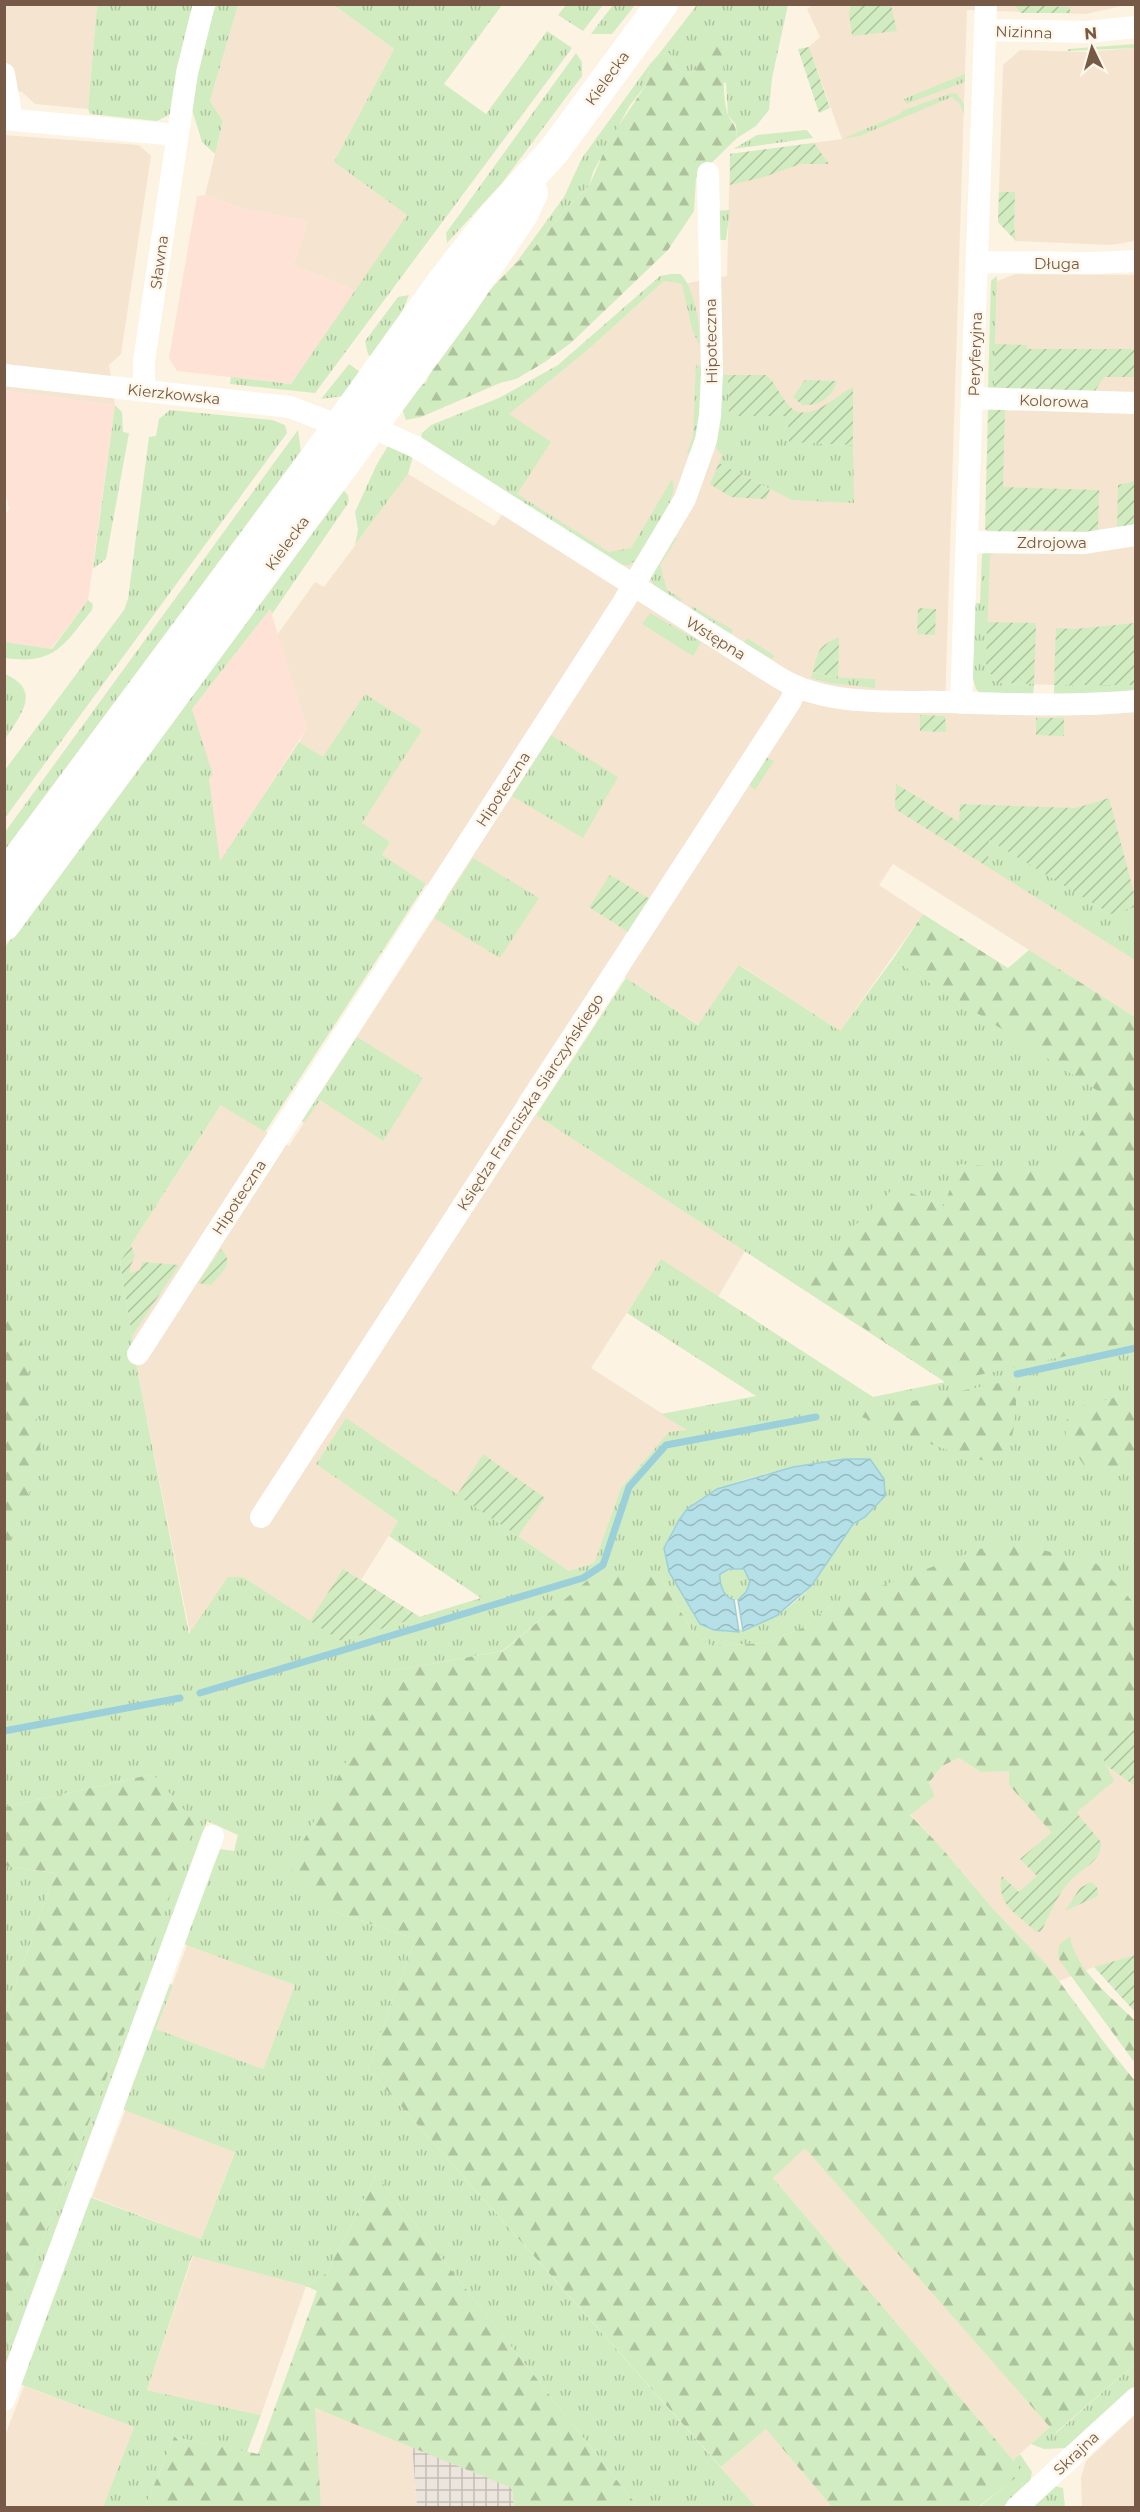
<svg xmlns="http://www.w3.org/2000/svg" width="1140" height="2512" font-family="Montserrat,sans-serif">
	<style>
		.residential { fill: #f5e5d0 }
		.commercial { fill: #fee2d5 }
		.industrial { fill: url(#industrial-grid) }
		.grass { fill: url(#grass-tufts); fill-rule: evenodd }
		.forest { fill: url(#forest-firs) }
		.garden { fill: url(#garden-furrows) }
		.water { fill: url(#water-waves); stroke: #9bcfda; stroke-width: 1.5 }
		.lines { fill: none; stroke-linecap: round; stroke-linejoin: round }
		.stream { stroke: #9bcfda; stroke-width: 7 }
		.minor { stroke: #fff; stroke-width: 22 }
		.secondary { stroke: #fff; stroke-width: 32 }
		.labels { text-anchor: middle; dominant-baseline: central; stroke-width: 5; stroke-linejoin: round; paint-order: stroke }
		.street-label { font-size: 15px; fill: #765947; stroke: #fff7e9 }
	</style>
	<defs>
		<pattern id="industrial-grid" width="8" height="8" patternUnits="userSpaceOnUse" patternTransform="scale(1.5)"><rect width="8" height="8" fill="#ece5dd"/><path d="M0 4h8M4 0v8" fill="none" stroke="#c4bdb5"/></pattern>
		<pattern id="grass-tufts" width="24" height="20" patternUnits="userSpaceOnUse" patternTransform="scale(1.5)"><rect width="24" height="20" fill="#d1ecc0"/><path d="M3 7l-1-3M5 7V3M7 7l1-3M15 17l-1-3M17 17v-4M19 17l1-3" fill="none" stroke="#aec29e"/></pattern>
		<pattern id="forest-firs" width="22" height="20" patternUnits="userSpaceOnUse" patternTransform="scale(1.5)"><rect width="22" height="20" fill="#d1ecc0"/><path d="M5 1l3.5 6h-7zM16 11l3.5 6h-7z" fill="#aec29e"/></pattern>
		<pattern id="garden-furrows" width="10" height="10" patternUnits="userSpaceOnUse" patternTransform="scale(1.5)"><rect width="10" height="10" fill="#d1ecc0"/><path d="M-1 1l2-2M0 10L10 0M9 11l2-2" fill="none" stroke="#aec29e"/></pattern>
		<pattern id="water-waves" width="16" height="10" patternUnits="userSpaceOnUse" patternTransform="scale(1.5)"><rect width="16" height="10" fill="#b5e0e8"/><path d="M0 5q4-4 8 0t8 0" fill="none" stroke="#98b9be"/></pattern>
	</defs>
	<rect width="100%" height="100%" fill="#fdf3e2"/>
	<path class="residential" d="M4 5H97L88 109 35 104 22 92 5 88Z
		M238 5H334L394 49 334 162 407 215 356 291 293 265 308 221 243 209 205 195 223 121 210 101Z
		M813 5H1126L1086 14 967 10 945 710 1135 708V1017L893 864 879 885 923 914 840 1031 740 965 699 1025 626 978 605 968 518 1099 536 1115 745 1251 718 1297 661 1260 591 1368 688 1430 621 1488 594 1563 569 1571 346 1419 316 1464 398 1521 361 1580 420 1617 200 1683 138 1374 120 1262 222 1104 289 1146 304 1123 302 1121 447 898 381 855 362 823 421 730 323 757 299 742 307 728 277 635 315 582 324 587 408 474 494 526 517 494 508 414 591 347 664 281 682 284 727 276 730 154 842 139 809 47 820 37 807 9Z
		M1135 48V241L1111 245 1016 241 998 222 1003 65 1020 50 1085 52Z
		M4 135 139 145 151 156 121 354 109 365 115 405 5 391Z
		M1016 274 1135 275V685L1092 686 996 683 986 666 997 281Z
		M1135 1727V1955L1094 1967 1059 1981 1048 1966 994 1910 939 1845 910 1814 935 1796 929 1784 942 1766 960 1758 979 1771H1009L1053 1833 1076 1812 1102 1757Z
		M187 1945 295 1985 263 2069 156 2029Z
		M126 2109 235 2151 201 2239 92 2197Z
		M805 2147 1050 2427 1013 2460 773 2178Z
		M193 2256 306 2286 261 2415 147 2390Z
		M24 2386 134 2427 103 2507H5L4 2438Z
		M314 2408 412 2446 417 2507H321Z
		M1135 2415V2507H1082L1081 2477 1086 2461Z
		M766 2429 832 2507H756L721 2467Z"/>
	<path class="commercial" d="M205 195 243 209 308 221 293 265 356 291 291 384 177 371 169 358 197 196Z
		M5 391 115 405 88 600 51 649 5 642 4 514 9 510 4 484Z
		M270 609 307 728 220 862 209 778 192 709Z"/>
	<path class="industrial" d="M412 2446 512 2488 514 2507H417Z"/>
	<path class="grass" d="M97 5H197L172 113 157 121 90 114 88 109Z
		M216 5H238L210 101 223 121 215 154 202 142 191 106 206 32Z
		M334 5H502L444 84 486 114 547 31 572 48 315 393 230 384 231 377 291 384 407 215 334 162 394 49Z
		M566 5V4L603 5 583 31 558 15Z
		M613 5H635L612 34H591Z
		M697 5H788L772 78 769 110 756 126 737 138 736 125 728 115 726 83 696 70 688 74 678 70 669 53 659 54Z
		M1135 44V48L1067 51 1068 49Z
		M576 53 582 62V76L502 183 447 243 446 233Z
		M650 64 646 85 630 105 593 172 589 186 566 209 529 254 516 263 564 197 582 158Z
		M965 74V82L906 104 904 99Z
		M952 93 957 94 964 104V114L960 104 952 97 860 136 842 139 900 114 904 110Z
		M807 130 813 138 733 149 757 135Z
		M730 210 726 240H714L713 211Z
		M671 274H680C693 283 702 330 699 345L692 329 682 284 664 281 591 347 509 414 551 442 517 494 609 552 631 548 672 479C681 499 646 542 635 561L629 565H619L421 439 422 433 431 425 499 398 558 365 660 276Z
		M997 276 994 387 998 392 988 389 991 281Z
		M409 295 393 333 373 359 368 354 365 341 398 297Z
		M349 364 363 374 344 396 321 399Z
		M696 364 702 367 700 409 693 455 687 453 693 436Z
		M719 375H728L729 416H789L790 442 853 445 854 503 792 500 719 463 722 455 715 447Z
		M115 405 122 412 123 432 129 433 106 559 93 569Z
		M170 410 272 420 285 425 287 433 5 818V770L124 610 128 599 149 437 156 436 159 419Z
		M298 430 301 453 5 860V832Z
		M388 446 413 456 408 474 355 545 358 530 355 512 377 464Z
		M340 488C347 493 351 496 347 505L272 614 270 609 192 709 213 775 209 778 220 861 299 742 323 757 365 694 422 730 362 823 390 842 382 855 426 884 265 1132 221 1105 120 1262 138 1374 189 1634 228 1577H243L341 1641 481 1598 389 1536 398 1521 316 1464 346 1418 569 1571 594 1563 621 1488 669 1432 687 1430 661 1414 756 1396 627 1313 661 1259 873 1397 945 1382 536 1115 626 978 698 1025 739 965 840 1031 893 959 1080 1078 1135 1041V1604L1097 1564 833 1604 802 1628 766 1643 711 1646 692 1631 661 1578 589 1580 502 1651 396 1670 326 1909 415 1939 368 2069 756 2507H638L376 2175 327 2273 306 2286 192 2256 147 2390 261 2415 247 2452 174 2437 145 2507H103L134 2427 17 2383 87 2196 201 2239 235 2152 119 2108 166 1982 173 1985 156 2029 263 2069 295 1985 181 1943 220 1849 234 1851 238 1835 207 1821 5 2372V2350L37 2254 124 2033 153 1774 5 1807V947ZM845 1459 873 1508C866 1515 858 1520 852 1527 837 1544 827 1567 812 1585 792 1609 756 1631 725 1632L664 1548C670 1535 677 1518 688 1509 724 1476 798 1467 845 1459Z
		M671 535 677 538 660 565 667 590 682 599 678 604 653 584 651 578Z
		M991 550 999 552 990 555 986 666 996 683 1034 684 1033 696 981 694 976 689 972 675 975 603H980L982 554Z
		M88 600 93 604 92 610C63 646 55 665 5 658V642L52 649Z
		M692 606 733 630 730 635 692 611Z
		M650 613 701 642 693 656 642 624Z
		M747 638 775 656 772 659 743 643Z
		M813 672 830 677 875 679V688L830 683 811 678Z
		M5 674C43 690 20 716 5 739Z
		M1054 685H1135V693L1054 696Z
		M551 735 618 777 583 838 512 796Z
		M765 757 774 761 755 790 748 784Z
		M989 839 1110 913 1135 907V960L988 867Z
		M473 858 539 898 500 958 434 918Z
		M357 1037 423 1078 383 1141 320 1100 304 1123 302 1121Z
		M735 1568 744 1569 750 1583 741 1599 732 1601C724 1594 719 1584 720 1574Z
		M5 1866 55 1873 5 2014Z
		M1135 2364V2389L1066 2448 1044 2449 1031 2444 1050 2427 1056 2433Z
		M1020 2454 1032 2472 1029 2487 1005 2507 978 2508 1021 2473 1013 2460Z
		M1054 2486 1063 2488 1065 2507 1028 2508Z"/>
	<path class="forest" d="M707 41 719 44C727 67 721 90 727 112 730 123 736 121 737 138L696 178 694 211 668 250 572 342 545 362 516 379 500 383 421 417 406 420 401 406 404 399 426 382 433 367 473 307 516 263 529 254 566 209 589 186 609 140 646 85 650 64 659 54 669 53 678 70 688 74 696 70 700 46Z
		M923 914 1008 968 1029 950 1135 1017V1341L946 1382 795 1283 895 1187 944 1206 959 1164 1057 1171 1104 1095 893 959Z
		M4 1297C23 1331 27 1369 34 1407 36 1420 42 1435 40 1448 39 1470 19 1531 5 1547Z
		M1017 1379C1016 1399 1017 1445 1001 1459 987 1472 883 1423 861 1417 853 1415 846 1416 838 1417Z
		M1135 1392V1463L1111 1472 1084 1465 1067 1440 1064 1424 1075 1408Z
		M1004 1540 1097 1564 1135 1604V1727L1102 1757 1114 1781 1052 1833 1009 1785V1771L981 1772 959 1758 942 1766 929 1783 935 1796 910 1815 939 1845 994 1910 1048 1966 1106 2045 1135 2081V2364L1055 2433 805 2148 773 2178 1013 2460 1022 2473 978 2507H832L766 2429 721 2467 368 2069 415 1939 326 1909 289 1867 396 1670 503 1651 588 1580 618 1572 661 1578 692 1631 711 1646 766 1643 802 1628 833 1604Z
		M153 1774 195 1822 124 2033 37 2254 5 2350V2014L55 1873 5 1866V1807Z
		M1070 1936C1074 1969 1113 1998 1135 2021V2063L1060 1961 1058 1955 1059 1945Z
		M376 2175 638 2507H514L512 2488 315 2408 321 2507H145L174 2437 258 2454 317 2291 306 2286 327 2273Z"/>
	<path class="garden" d="M851 5H891L897 31 852 36 849 13Z
		M1014 5 1070 7V13H1021Z
		M809 47 830 108 819 113 798 49Z
		M814 143 829 164H800L764 177 730 185V154Z
		M999 192H1015L1014 227 1016 241 998 222Z
		M995 344 1027 345V349H1135V377H1104L1093 394 997 391 994 387Z
		M728 375H766C776 383 780 396 789 406 808 426 836 395 853 387V445L789 442 788 416H729Z
		M805 380 837 381C832 398 820 406 802 405L793 397Z
		M991 409H1005L1003 487 1099 490 1098 532 1021 530V535L989 533 985 529 988 410Z
		M719 463 770 489 766 499 731 497 710 484Z
		M1135 481V525L1117 529 1118 485Z
		M918 608 936 609 935 635 917 634Z
		M987 622 1036 623 1034 684 996 683 986 666Z
		M1135 623V685H1054L1056 628 1075 629Z
		M839 637 838 678 813 672C818 650 818 647 839 637Z
		M920 715 945 716 946 732 920 731Z
		M1036 718H1064V736L1036 735Z
		M896 784 959 822 960 804 1076 808 1109 798 1135 897V907L1111 914 989 840 988 867 895 809Z
		M610 875 650 899 628 932 589 907Z
		M131 1245 135 1256 130 1267V1273L140 1270 142 1262 179 1265 132 1336 120 1262Z
		M221 1249C236 1263 220 1274 211 1285L198 1283Z
		M483 1454 545 1498 518 1536 457 1495Z
		M343 1569 420 1617 341 1641 310 1621Z
		M1135 1727V1786L1107 1766 1102 1757Z
		M1076 1812 1101 1842C1102 1861 1084 1867 1073 1878 1058 1892 1050 1914 1041 1932L1035 1931C1017 1914 995 1904 1002 1876L1019 1892 1037 1876 1020 1859Z
		M1091 1882 1097 1887 1098 1896 1065 1911 1080 1888Z
		M1135 1955H1136L1135 2012 1094 1967Z"/>
	<path class="water" d="M845 1459H870L884 1479 885 1496 865 1517 853 1524 812 1585 776 1616 743 1631 738 1600 746 1592 750 1582 744 1569H729L720 1574C719 1584 724 1598 734 1600L739 1632 714 1630 700 1624 669 1572 664 1548 679 1520 687 1509 717 1489 793 1467Z"/>
	<g class="lines">
		<path class="stream" d="M1017 1374 1136 1348
			M200 1693 583 1578 603 1565 629 1487 666 1445 816 1417
			M4 1731 180 1698"/>
		<path class="minor" d="M985 30 1088 32 1136 27
			M4 74 12 120
			M4 119 177 135
			M978 262 1093 263 1136 261
			M4 375 290 407 326 421 378 430 416 447 778 677C826 707 893 701 948 702 1011 704 1073 707 1136 701
			M144 390V361L187 73 204 4
			M973 398 1136 403
			M967 542 1085 543 1136 535
			M961 703 986 4
			M138 1354 623 603 685 499 706 440 710 416 712 373 708 173
			M261 1517 790 702 797 687
			M4 2400 213 1836
			M1016 2508 1136 2398"/>
		<path class="secondary" d="M4 878 341 424 442 283 496 214 553 152 662 4
			M4 925 460 306 521 216 532 193"/>
	</g>
	<g class="labels">
		<g class="street-label">
			<text transform="translate(1024 32) rotate(2)">Nizinna</text>
			<text transform="translate(607 78) rotate(-54)">Kielecka</text>
			<text transform="translate(159 262) rotate(-82)">Sławna</text>
			<text x="1057" y="263">Długa</text>
			<text transform="translate(711 341) rotate(-91)">Hipoteczna</text>
			<text transform="translate(975 354) rotate(-88)">Peryferyjna</text>
			<text transform="translate(174 394) rotate(6)">Kierzkowska</text>
			<text transform="translate(1054 401) rotate(2)">Kolorowa</text>
			<text x="1052" y="542">Zdrojowa</text>
			<text transform="translate(287 543) rotate(-54)">Kielecka</text>
			<text transform="translate(716 638) rotate(32)">Wstępna</text>
			<text transform="translate(503 789) rotate(-57)">Hipoteczna</text>
			<text transform="translate(530 1102) rotate(-57)">Księdza Franciszka Siarczyńskiego</text>
			<text transform="translate(239 1197) rotate(-57)">Hipoteczna</text>
			<text transform="translate(1076 2453) rotate(-43)">Skrajna</text>
		</g>
	</g>
	<rect width="1140" height="2512" fill="none" stroke="#765947" stroke-width="12"/>
	<g transform="translate(1092 48) rotate(355)" stroke="#fff7e9" stroke-width="4.5" paint-order="stroke">
	<path d="M0-4.5L10 22L0 15L-10 22Z" fill="#765947"/>
	<text y="-9" font-size="16" font-weight="bold" text-anchor="middle" fill="#765947">N</text>
	</g>
</svg>
